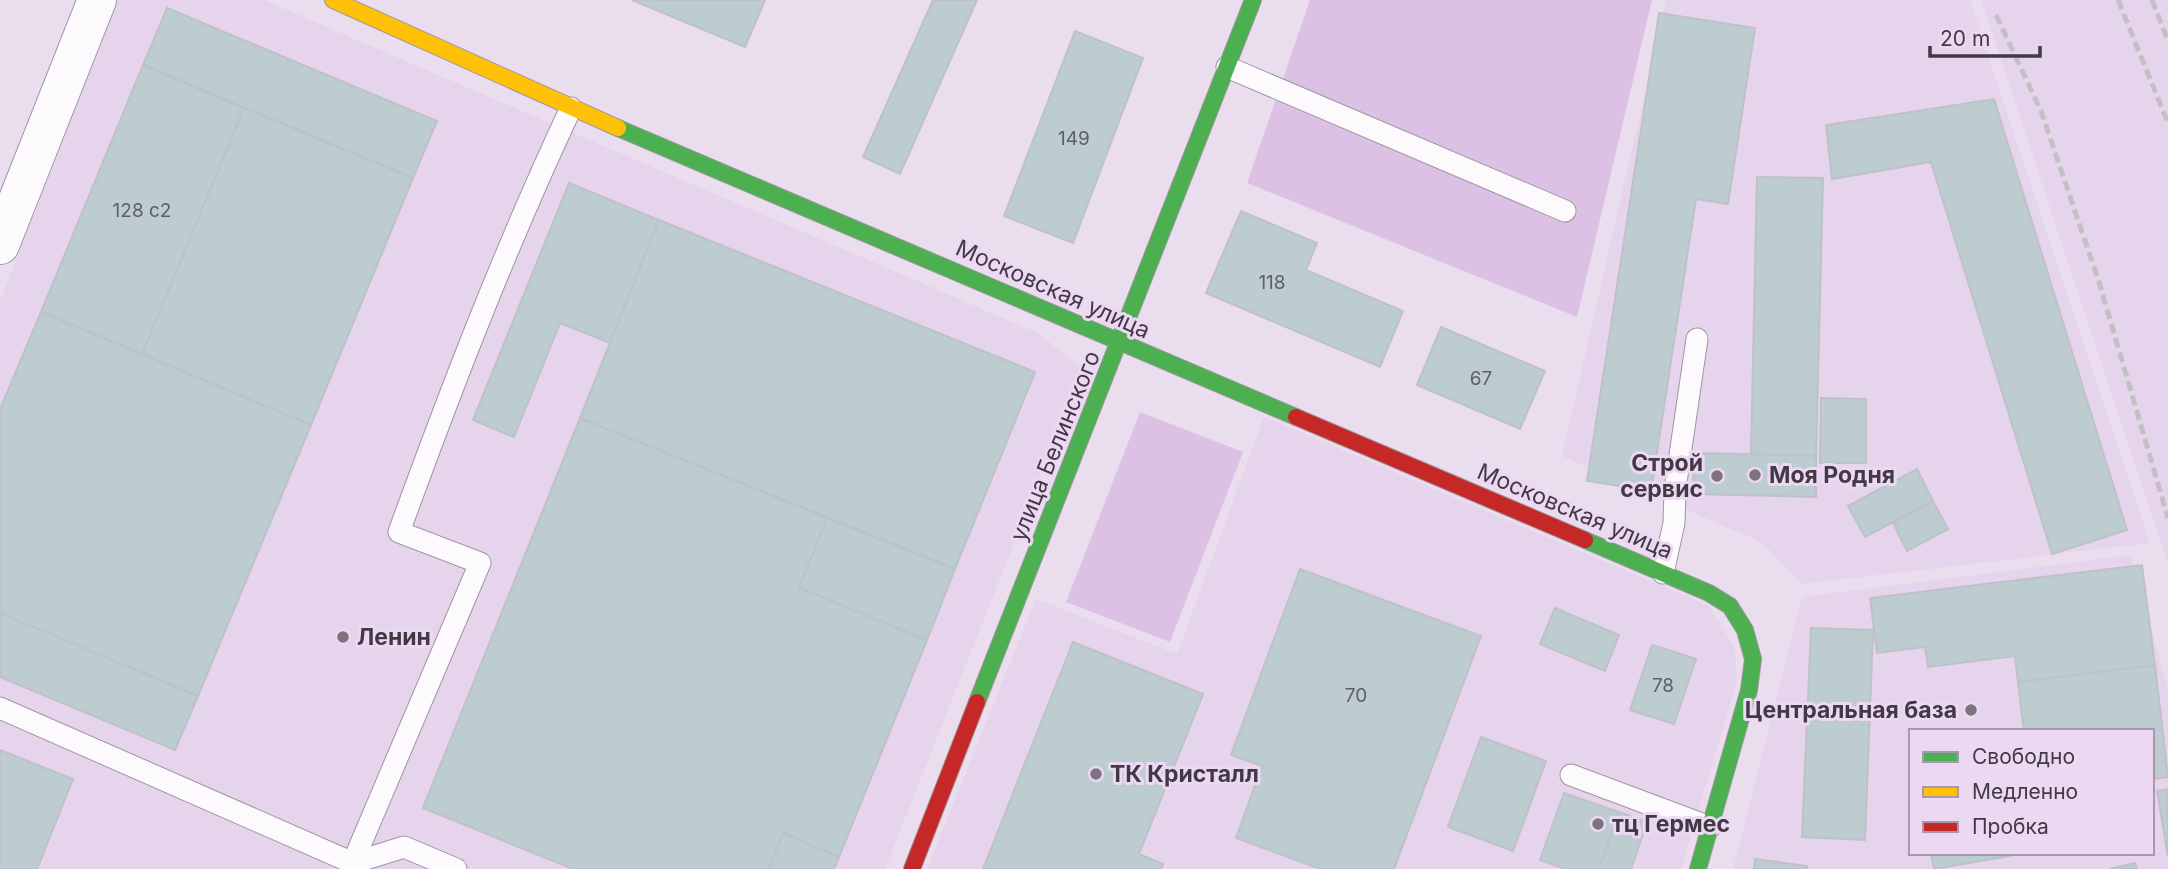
<svg xmlns="http://www.w3.org/2000/svg" width="2168" height="869" font-family="Inter,sans-serif">
	<style>
		.built { fill: #e6d3ec; fill-rule: evenodd }
		.green { fill: #dcc1e5 }
		.building { fill: #bcccd0; stroke: #bfc1c8; stroke-width: 2 }
		.lines { fill: none; stroke-linecap: round; stroke-linejoin: round }
		.lane-casing { stroke: #9f96a2; stroke-width: 23 }
		.street-casing { stroke: #9f96a2; stroke-width: 40 }
		.fast-casing { stroke: #9f96a2; stroke-width: 18 }
		.slow-casing { stroke: #9f96a2; stroke-width: 18 }
		.jam-casing { stroke: #9f96a2; stroke-width: 18 }
		.lane { stroke: #fcfafc; stroke-width: 21 }
		.street { stroke: #fcfafc; stroke-width: 38 }
		.fast { stroke: #4caf50; stroke-width: 16 }
		.slow { stroke: #ffc107; stroke-width: 16 }
		.jam { stroke: #c62828; stroke-width: 16 }
		.rail { stroke: #c3c0c4; stroke-width: 5; stroke-dasharray: 10 5; stroke-linecap: butt }
		.poi-dot { fill: #7c737f; stroke: #edd8f4; stroke-width: 2.5 }
		.labels { text-anchor: middle; dominant-baseline: central; stroke-width: 6; stroke-linejoin: round; paint-order: stroke }
		.number-label { font-size: 19px; fill: #605e66 }
		.street-label { font-size: 23px; fill: #413943; stroke: #edd8f4 }
		.poi-label { font-size: 23px; font-weight: bold; fill: #413943; stroke: #edd8f4; text-anchor: start }
	</style>
	<rect width="100%" height="100%" fill="#eadeee"/>
	<path class="built" d="M118 0H264L1038 333 1083 369 885 869H0V301Z
		M1666 0H1970L2150 543 1801 584 1763 543 1562 456Z
		M1981 0H2168V566L2167 561Z
		M1264 417 1709 606 1735 648 1737 681 1681 869H927L1036 599 1177 654Z
		M2131 555 2168 689V869H1733L1802 597ZM1911 731H2152V853H1911Z"/>
	<path class="green" d="M1310 0H1652L1577 317 1247 183Z
		M1140 412 1243 452 1170 642 1066 602Z"/>
	<path class="building" d="M632 0H765L745 47Z
		M933 0H977L900 174 863 157Z
		M167 8 437 121 413 178 143 65Z
		M1659 13 1755 28 1728 204 1696 199 1651 491 1587 481Z
		M1075 31 1143 58 1073 243 1004 216Z
		M143 65 244 108 142 354 41 312Z
		M1994 99 2127 530 2052 554 1931 162 1832 179 1826 125Z
		M244 108 413 178 311 425 142 354Z
		M1757 177 1823 178 1816 456 1751 454Z
		M569 183 659 220 610 343 560 323 514 437 473 420Z
		M1241 211 1317 243 1306 270 1403 311 1380 367 1206 293Z
		M659 220 1035 372 955 569 580 418Z
		M41 312 311 425 198 696 0 613V409Z
		M1441 327 1545 371 1520 429 1417 385Z
		M1821 398 1866 399V463H1820Z
		M580 418 827 518 799 588 927 640 839 857 783 833 769 869H573L423 808Z
		M1694 453 1816 456V497L1693 494Z
		M1917 469 1933 501 1865 537 1848 506Z
		M1933 501 1948 529 1907 551 1893 523Z
		M827 518 955 569 927 640 799 588Z
		M2142 565 2155 665 2018 682 2015 656 1928 667 1925 647 1877 653 1870 598Z
		M1300 569 1481 636 1394 869H1320L1236 838 1262 766 1231 755Z
		M1555 608 1619 635 1605 671 1540 644Z
		M0 613 198 696 175 750 0 677Z
		M1811 628 1873 630 1865 840 1802 837Z
		M1073 642 1203 694 1139 854 1163 864 1161 869H983Z
		M1652 645 1696 659 1674 724 1630 710Z
		M2155 665 2168 777 2152 779V731H2024L2018 682Z
		M1481 737 1546 761 1513 851 1448 827Z
		M0 750 73 779 37 869H0Z
		M2168 789V856L2157 791Z
		M1564 793 1619 812 1599 869H1565L1540 860Z
		M1619 812 1647 822 1631 869H1599Z
		M783 833 839 857 834 869H769Z
		M1931 853H2009L2010 856 1934 869Z
		M1755 859 1807 866V869H1754Z
		M2135 863 2137 869H2109Z"/>
	<g class="lines">
		<g class="lane-casing">
			<path id="lane" d="M1227 67 1565 211
				M1663 573 1674 523 1675 489 1697 339
				M0 708 353 863 404 847 456 869
				M1571 775 1710 827
				M350 869 480 563 399 532C451 389 506 246 571 108"/>
		</g>
		<g class="street-casing">
			<path id="street" d="M0 245 97 0"/>
		</g>
		<g class="fast-casing">
			<path id="fast" d="M618 128 1296 417
				M1585 540 1709 593 1730 606 1745 630 1753 659 1749 690 1698 869
				M977 702 1253 0"/>
		</g>
		<g class="slow-casing">
			<path id="slow" d="M333 0 618 128"/>
		</g>
		<g class="jam-casing">
			<path id="jam" d="M1296 417 1585 540
				M912 869 977 702"/>
		</g>
		<use href="#lane" class="lane"/>
		<use href="#street" class="street"/>
		<use href="#fast" class="fast"/>
		<use href="#slow" class="slow"/>
		<use href="#jam" class="jam"/>
		<path class="rail" d="M2118 0 2168 123
			M2152 0 2168 41
			M1996 15 2041 111 2099 282 2168 518"/>
	</g>
	<g class="poi-dot">
		<circle cx="1755" cy="475" r="7"/>
		<circle cx="1717" cy="476" r="7"/>
		<circle cx="343" cy="637" r="7"/>
		<circle cx="1971" cy="710" r="7"/>
		<circle cx="1096" cy="774" r="7"/>
		<circle cx="1598" cy="824" r="7"/>
	</g>
	<g class="labels">
		<g class="number-label">
			<text x="1074" y="138">149</text>
			<text x="142" y="210">128 с2</text>
			<text x="1272" y="282">118</text>
			<text x="1481" y="378">67</text>
			<text x="1663" y="685">78</text>
			<text x="1356" y="695">70</text>
		</g>
		<g class="street-label">
			<text transform="translate(1053 289) rotate(24)">Московская улица</text>
			<text transform="translate(1055 446) rotate(-68)">улица Белинского</text>
			<text transform="translate(1575 511) rotate(23)">Московская улица</text>
		</g>
		<g class="poi-label">
			<text x="1703" y="463" text-anchor="end">Строй<tspan x="1703" dy="26">сервис</tspan></text>
			<text x="1769" y="475">Моя Родня</text>
			<text x="357" y="637">Ленин</text>
			<text x="1957" y="710" text-anchor="end">Центральная база</text>
			<text x="1110" y="774">ТК Кристалл</text>
			<text x="1612" y="824">тц Гермес</text>
		</g>
	</g>
	<rect x="1909" y="729" width="245" height="126" fill="#edd8f4" stroke="#a898ad" stroke-width="2"/>
	<rect x="1923" y="752" width="35" height="10" fill="#4caf50" stroke="#a898ad" stroke-width="2"/>
	<text x="1972" y="764" font-size="21" fill="#413943">Свободно</text>
	<rect x="1923" y="787" width="35" height="10" fill="#ffc107" stroke="#a898ad" stroke-width="2"/>
	<text x="1972" y="799" font-size="21" fill="#413943">Медленно</text>
	<rect x="1923" y="822" width="35" height="10" fill="#c62828" stroke="#a898ad" stroke-width="2"/>
	<text x="1972" y="834" font-size="21" fill="#413943">Пробка</text>
	<path d="M1930 46v10h110v-10" fill="none" stroke="#413943" stroke-width="3.5"/>
	<text x="1940" y="46" font-size="21" fill="#413943" stroke="#edd8f4" stroke-width="5" paint-order="stroke">20 m</text>
</svg>
